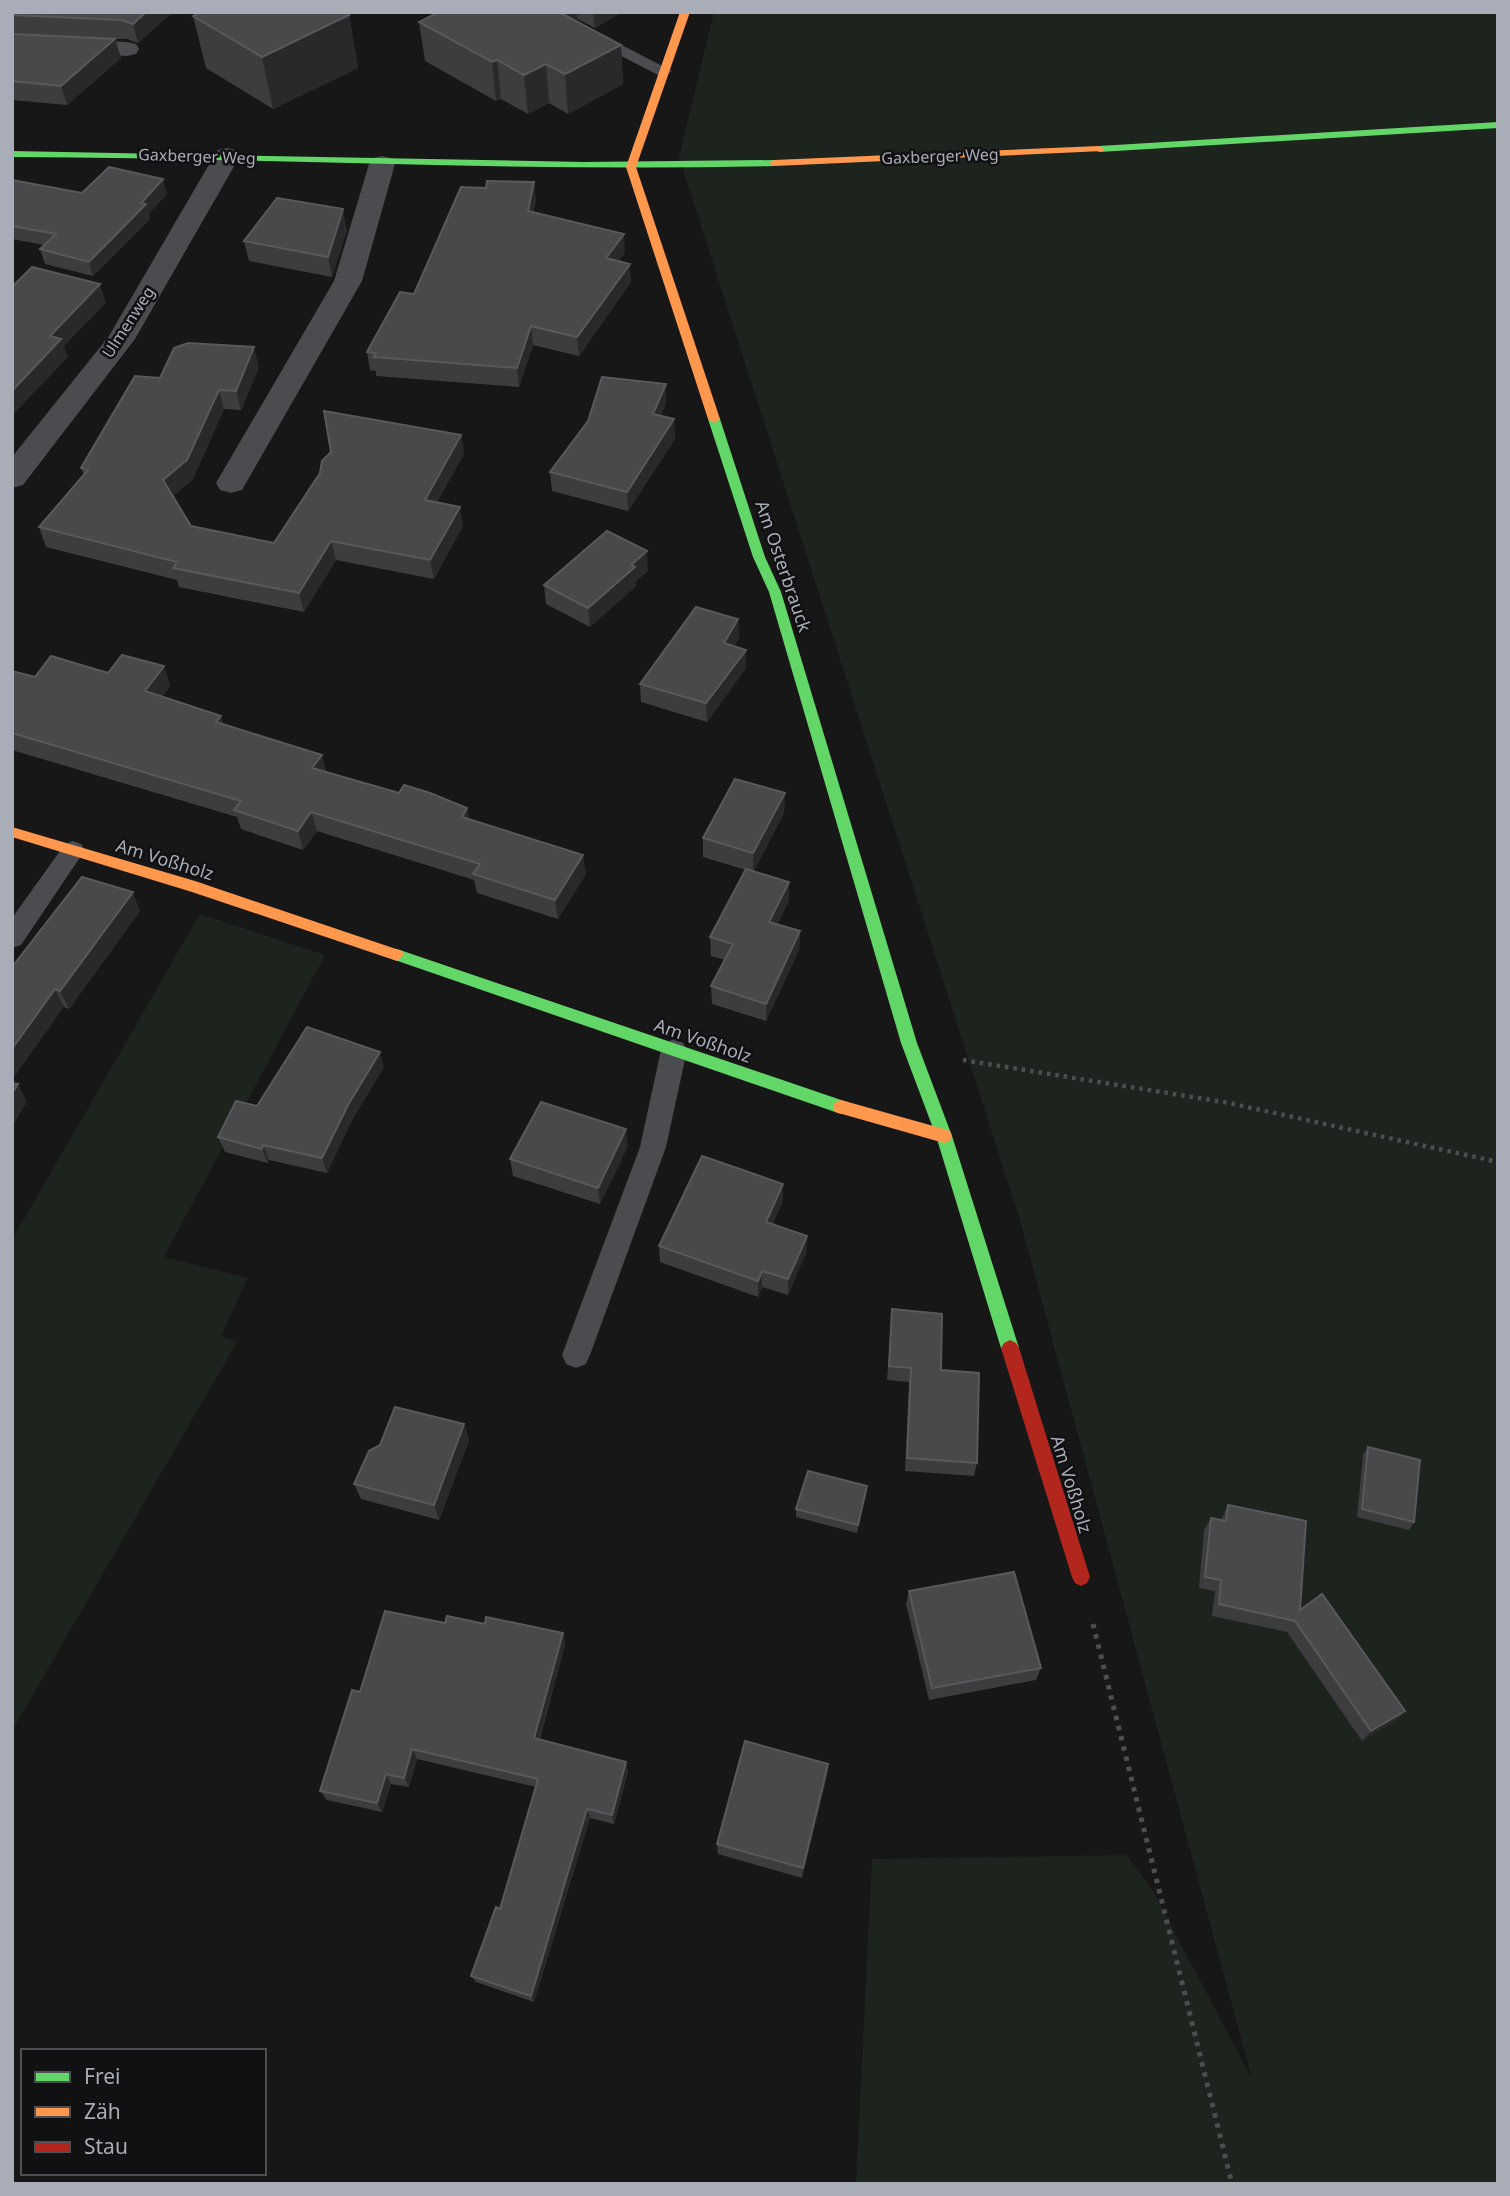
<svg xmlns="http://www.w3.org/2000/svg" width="1510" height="2196" font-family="'Noto Sans',sans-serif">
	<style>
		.green { fill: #1d241e }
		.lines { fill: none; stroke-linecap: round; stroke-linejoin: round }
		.path-far1 { stroke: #4d4e52; stroke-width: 4.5; stroke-dasharray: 3.5 5; stroke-linecap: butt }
		.path { stroke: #4d4e52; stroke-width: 5; stroke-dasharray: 4.5 6; stroke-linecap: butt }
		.lane { fill: #4b4c50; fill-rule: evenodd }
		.street { fill: #4b4c50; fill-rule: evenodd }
		.fast { fill: #63d668; fill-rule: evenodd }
		.slow { fill: #ff974d; fill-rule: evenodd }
		.jam { fill: #b3261e; fill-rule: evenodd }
		.wall { fill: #3d3d3f }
		.shaded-wall { fill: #29292a }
		.building { fill: #49494c; stroke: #58595d; stroke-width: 2 }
		.labels { text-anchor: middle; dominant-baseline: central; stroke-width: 5; stroke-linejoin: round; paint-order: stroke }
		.far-street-label { font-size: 16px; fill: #a8adb8; stroke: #111113 }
		.street-label { font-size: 18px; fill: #a8adb8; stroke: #111113 }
	</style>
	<rect width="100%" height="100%" fill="#171717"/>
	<path class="green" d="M714 12H1498V2184H856L872 1859 1127 1855 1154 1893 1252 2079 1020 1220 679 157Z
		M200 914 325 955 164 1257 248 1278 221 1336 237 1342 12 1731V1240Z"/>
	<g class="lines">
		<path class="path-far1" d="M963 1060 1229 1103 1498 1162"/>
		<path class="path" d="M1093 1624 1232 2184"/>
		<path class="lane" d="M537 12H558L672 71 664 76 658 75Z
			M73 841 81 844 85 850 81 856 21 945 12 948V918L65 844Z
			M674 1039 683 1043 687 1050 666 1147 590 1355 586 1364 576 1368 566 1364 562 1355 640 1147 661 1050 665 1043Z"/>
		<path class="street" d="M12 36 127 42 136 44 139 49 136 54 127 56 12 50Z
			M227 148 236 150 240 156 135 339 23 485 12 488V457L109 336 214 156 218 150Z
			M382 156 391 158 395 164 362 281 242 490 231 493 220 490 216 483 334 281 369 164 373 158Z"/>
		<path class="fast" d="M1498 122V128L1099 152 1094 149 1099 146Z
			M12 151 584 162 774 160 779 163 774 166C520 172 266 158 12 157Z
			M714 415 720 419 765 557 781 592 917 1043 952 1136 1019 1348 1016 1353 1010 1356 1004 1353 1001 1348 936 1136 901 1043 769 592 753 557 708 419Z
			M397 949 847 1102 849 1107 847 1112 841 1114 392 959 390 955 392 951Z"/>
		<path class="slow" d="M680 12H690L636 167 720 419 714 423 708 419 626 167Z
			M1099 146 1104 149 1103 151 774 166 769 163 774 160Z
			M12 827 195 881 402 951 404 955 397 961 192 892 12 837Z
			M841 1100 944 1129 950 1131 952 1136 950 1141 944 1143 835 1112 833 1107 835 1102Z"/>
		<path class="jam" d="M1010 1340 1016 1343 1019 1348 1090 1577 1087 1583 1081 1586 1075 1583 1072 1577 1001 1348 1004 1343Z"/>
	</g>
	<path class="wall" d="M12 12H173L138 43 127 39 88 38 115 39 121 58 67 105 12 100Z
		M439 12H622L595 28 577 19V22L621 45 623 84 568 114 549 103 528 114 501 99 496 101 425 61 419 22Z
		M349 15 358 68 273 109 206 68 193 16Z
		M12 180 82 193 167 194 149 213 150 219 93 276 45 264 40 249 44 245 12 239Z
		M536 201 533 213 625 252 619 261 631 282 579 356 533 345 519 387 376 376V371L370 370 367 352 414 294Z
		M347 230 332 277 249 261 244 241Z
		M259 367 241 410 224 409 193 479 173 496 191 526 274 543 461 435 464 454 437 502 463 526 434 579 336 560 304 612 179 587 177 580 46 547 39 527 84 476 81 468 160 378Z
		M666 403 661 416 674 419 675 439 628 511 552 491 550 472Z
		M648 571 636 581V586L590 627 546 604 544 585Z
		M738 619 739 638 734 646 746 668 707 722 641 702 640 684Z
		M164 666 170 686 162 697 326 772 399 793 467 808 469 819 586 874 558 919 477 893 474 880 317 831 303 850 241 829 237 817 12 750V671L35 677 108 673Z
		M785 793 784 813 754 871 789 900 777 925 800 931 799 950 766 1021 712 1004 711 986 725 960 711 956 710 937 746 870 703 857V838Z
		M140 911 69 1009 64 1007 12 967Z
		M384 1067 352 1120 327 1173 269 1160 268 1163 225 1152 218 1137 257 1106Z
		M628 1146 600 1204 513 1176 510 1159Z
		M783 1184V1201L772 1225 807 1236 806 1253 788 1295 762 1287 758 1297 660 1262 659 1246Z
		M892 1309 941 1370 977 1463 974 1476 905 1471 909 1382 887 1380Z
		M464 1424 469 1440 439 1520 361 1499 354 1484Z
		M1368 1447 1414 1522 1409 1530 1357 1517 1363 1455Z
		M867 1486 857 1533 796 1517V1509Z
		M1228 1505 1300 1610 1405 1711 1395 1721 1362 1741 1287 1632 1212 1616 1215 1591 1199 1588 1204 1530 1211 1518 1221 1520Z
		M909 1591 1041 1668 1036 1680 929 1700 906 1604Z
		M445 1623 485 1624 563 1633 565 1644 540 1739 626 1762 628 1772 614 1824 590 1818 534 2002 476 1982 471 1976 500 1909 536 1787 417 1759 409 1787 391 1784 382 1812 327 1800 320 1791 360 1692Z
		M828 1764 827 1776 802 1878 718 1854 717 1844Z"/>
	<path class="shaded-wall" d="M146 12H173L138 43 133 24Z
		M554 12H577L579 37Z
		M593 12H622L595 28Z
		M349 15 358 68 273 109 262 57Z
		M115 39 121 58 67 105 61 86Z
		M621 45 623 84 568 114 565 74Z
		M497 60 501 99 496 101 492 62Z
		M546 64 549 103 528 114 524 75Z
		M163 179 167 194 149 213 150 219 93 276 89 262 141 203Z
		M534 182 536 201 529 230 528 211Z
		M343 209 347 230 332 277 328 257Z
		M624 234 625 252 607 277 606 258Z
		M630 264 631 282 579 356 577 337Z
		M100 284 106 303 64 346 68 357 12 416V391L50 336Z
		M531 326 533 345 519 387 517 368Z
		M254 347 259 367 241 410 236 391Z
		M666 384V403L654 433 653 414Z
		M219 390 224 409 193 479 169 499 163 480Z
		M674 419 675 439 628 511 627 492Z
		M461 435 464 454 428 519 425 500Z
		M460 507 463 526 434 579 430 560Z
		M331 541 336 560 304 612 299 593Z
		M647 551 648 571 636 581V586L590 627 588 608 631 565Z
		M738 619 739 638 724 662V643Z
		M746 650V668L707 722 706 703Z
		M164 666 170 686 152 711 145 691Z
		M221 716 227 735 216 722Z
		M322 755 327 774 312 768Z
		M785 793 784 813 753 873V853Z
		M467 808 471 828 462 817Z
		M311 812 317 831 303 850 298 831Z
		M583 855 586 874 558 919 555 900Z
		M789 882V900L769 941V922Z
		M133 892 140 911 69 1009 60 991Z
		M800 931 799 950 766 1021V1004Z
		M55 989 64 1007 12 1080V1049Z
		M380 1052 384 1067 352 1120 327 1173 322 1158 348 1105Z
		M18 1084 27 1102 12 1127V1093Z
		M626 1129 628 1146 600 1204 598 1188Z
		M263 1145 269 1160 268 1163 262 1149Z
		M783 1184V1201L765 1239 766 1222Z
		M807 1236 806 1253 788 1295V1279Z
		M762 1271V1287L758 1297V1281Z
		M464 1424 469 1440 439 1520 434 1505Z
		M867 1486 866 1494 857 1533 858 1525Z
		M563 1633 565 1644 537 1747 534 1738Z
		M1405 1711 1395 1721 1362 1741 1371 1731Z
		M412 1749 417 1759 409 1787 404 1778Z
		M626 1762 628 1772 614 1824 612 1815Z
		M828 1764 827 1776 802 1878 803 1868Z
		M386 1774 391 1784 382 1812 377 1803Z
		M587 1809 590 1818 534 2002 531 1996Z"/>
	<path class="building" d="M12 12H146L133 24 122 20 12 15Z
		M201 12H343L349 15 262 57 193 16Z
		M439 12H559L621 45 565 74 546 64 524 75 497 60 492 62 419 22Z
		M12 34 115 39 61 86 12 81Z
		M109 167 163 179 141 203 146 204 89 262 40 249 56 234 12 226V180L82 193Z
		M487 181 534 182 528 211 624 234 606 258 630 264 577 337 531 326 517 368 373 357 376 353 367 352 400 292 414 294 461 187 486 188Z
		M277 198 343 209 328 257 244 241Z
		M32 267 100 284 50 336 61 339 12 391V287Z
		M188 343 254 347 236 391 219 390 187 460 163 480 191 526 274 543 320 473 322 461 331 452 324 411 461 435 425 500 460 507 430 560 331 541 299 593 173 568 177 562 39 527 88 470 81 468 135 376 160 378 174 348Z
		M602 377 666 384 653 414 674 419 627 492 550 472 588 421Z
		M607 531 647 551 631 565 635 567 588 608 544 585Z
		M696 607 738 619 724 643 746 650 706 703 640 684Z
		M122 655 164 666 145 691 221 716 216 722 322 755 312 768 399 793 404 785 430 793 467 808 462 817 583 855 555 900 473 874 480 864 311 812 298 831 234 810 241 801 12 733V671L35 677 51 656 108 673Z
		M735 779 785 793 753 853 703 838Z
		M746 869 789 882 769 922 800 931 766 1004 711 986 733 944 710 937Z
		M82 877 133 892 60 991 55 989 12 1049V967Z
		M307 1027 380 1052 348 1105 322 1158 263 1145 262 1149 218 1137 236 1101 257 1106Z
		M12 1083 18 1084 12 1093Z
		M541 1102 626 1129 598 1188 510 1159Z
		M702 1156 783 1184 766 1222 807 1236 788 1279 762 1271 758 1281 659 1246Z
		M892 1309 942 1314 941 1370 979 1373 977 1463 907 1458 911 1368 889 1366Z
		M395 1407 464 1424 434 1505 354 1484 369 1451 380 1445Z
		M1368 1447 1420 1460 1414 1522 1362 1509Z
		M808 1471 867 1486 858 1525 796 1509Z
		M1228 1505 1306 1521 1300 1610 1322 1594 1405 1711 1371 1731 1295 1621 1219 1604 1221 1580 1205 1577 1211 1518 1226 1521Z
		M1014 1572 1041 1668 932 1688 909 1591Z
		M385 1611 445 1623 447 1616 485 1624 486 1617 563 1633 534 1738 626 1762 612 1815 587 1809 531 1996 471 1976 496 1907 500 1909 538 1779 412 1749 404 1778 386 1774 377 1803 320 1791 352 1690 360 1692Z
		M745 1741 828 1764 803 1868 717 1844Z"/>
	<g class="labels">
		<g class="far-street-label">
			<text transform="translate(197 156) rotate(2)">Gaxberger Weg</text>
			<text transform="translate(940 156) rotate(-2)">Gaxberger Weg</text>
			<text transform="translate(128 322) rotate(-57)">Ulmenweg</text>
		</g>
		<g class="street-label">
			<text transform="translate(784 566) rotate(71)">Am Osterbrauck</text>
			<text transform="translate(165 859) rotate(17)">Am Voßholz</text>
			<text transform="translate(703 1040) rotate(19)">Am Voßholz</text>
			<text transform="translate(1072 1484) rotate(73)">Am Voßholz</text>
		</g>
	</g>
	<rect width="1510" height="2196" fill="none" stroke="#a8adb8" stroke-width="28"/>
	<rect x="21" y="2049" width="245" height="126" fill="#111113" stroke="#4d4f55" stroke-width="2"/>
	<rect x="35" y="2072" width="35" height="10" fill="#63d668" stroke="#4d4f55" stroke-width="2"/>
	<text x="84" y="2084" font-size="21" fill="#a8adb8">Frei</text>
	<rect x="35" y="2107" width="35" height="10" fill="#ff974d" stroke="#4d4f55" stroke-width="2"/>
	<text x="84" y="2119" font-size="21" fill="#a8adb8">Zäh</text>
	<rect x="35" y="2142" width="35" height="10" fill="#b3261e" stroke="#4d4f55" stroke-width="2"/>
	<text x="84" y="2154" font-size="21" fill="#a8adb8">Stau</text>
</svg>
